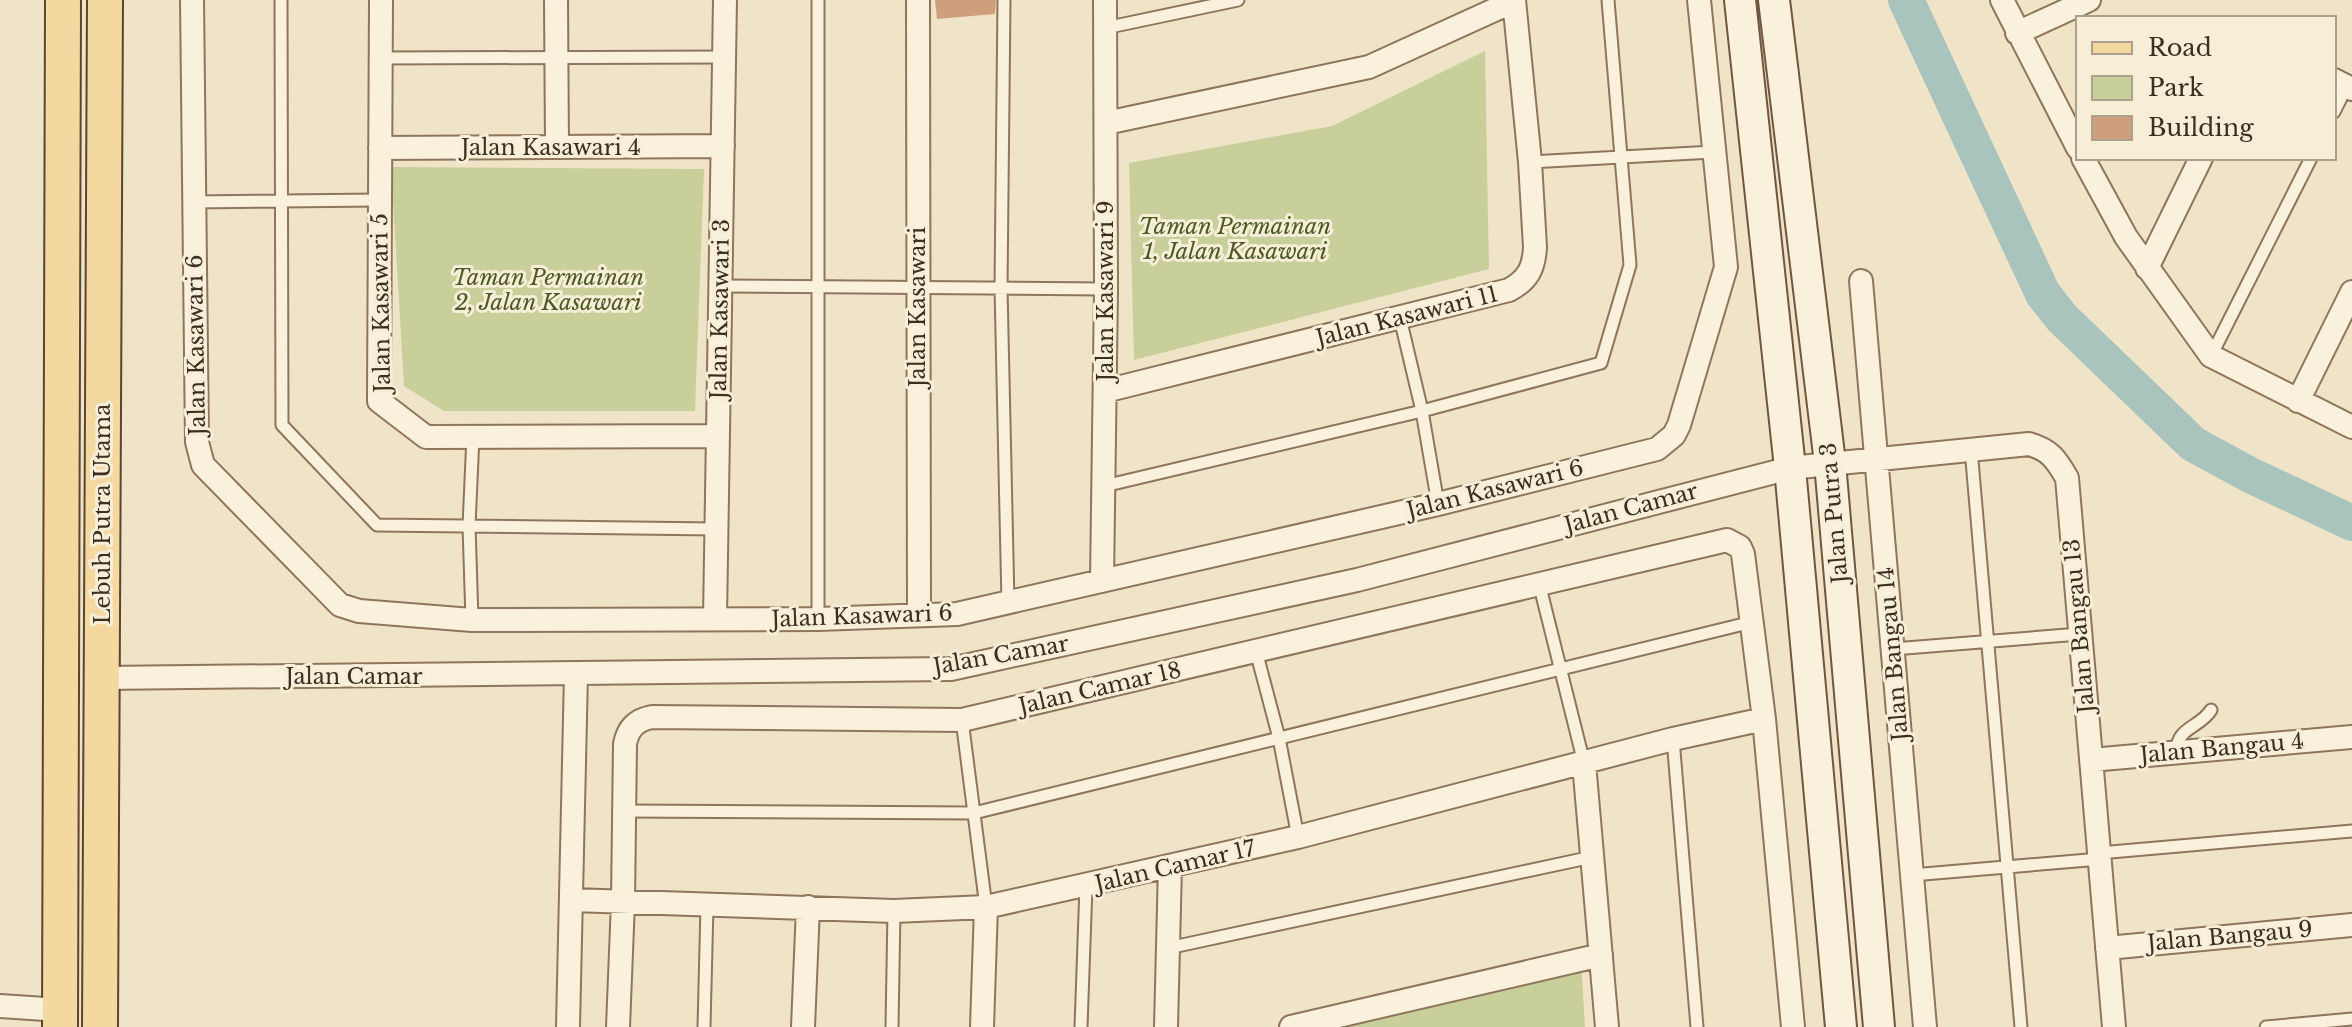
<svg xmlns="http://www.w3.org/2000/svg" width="2352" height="1027" font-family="'Libre Baskerville',serif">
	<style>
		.green { fill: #c9cf9b }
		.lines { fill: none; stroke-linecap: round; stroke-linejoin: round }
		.river { stroke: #a9c4bc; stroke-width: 36 }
		.building { fill: #cf9f7d }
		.lane-casing { stroke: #8d765c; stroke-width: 15 }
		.street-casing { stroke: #8d765c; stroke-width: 26 }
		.secondary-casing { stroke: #6f573f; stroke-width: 34 }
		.primary-casing { stroke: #5b4430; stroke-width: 38 }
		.lane { stroke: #faf1dc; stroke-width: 11 }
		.street { stroke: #faf1dc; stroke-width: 22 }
		.secondary { stroke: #faf1dc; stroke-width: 30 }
		.primary { stroke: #f3d9a0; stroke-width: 34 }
		.labels { text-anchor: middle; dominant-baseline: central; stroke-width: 6; stroke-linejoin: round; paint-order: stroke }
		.street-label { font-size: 22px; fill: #3d2e20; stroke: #f7eed8 }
		.park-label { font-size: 22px; font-style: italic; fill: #4d5a26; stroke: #f7eed8 }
	</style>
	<rect width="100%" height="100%" fill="#f0e4c8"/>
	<path class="green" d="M1485 51 1489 269 1134 360 1129 163 1332 126Z
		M391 167 704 169 695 411H444L404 386Z
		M1581 960 1585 1027H1332Z"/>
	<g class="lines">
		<path class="river" d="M1906 0 2043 294 2062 318 2193 444 2252 476 2352 523"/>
	</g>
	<path class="building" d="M935 0H996L995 14 937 19Z"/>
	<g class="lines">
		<g class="lane-casing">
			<path id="lane" d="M281 0 282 425 377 525 716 529
				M818 0V619
				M1004 0 1001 288 1008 603
				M1105 28 1238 0
				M380 58 724 57
				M2334 112 2347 86
				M1530 162 1713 152
				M194 202 380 200
				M720 286 1106 289
				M1400 318 1422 411 1438 504
				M2211 356 2311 158
				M1971 449 2021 1027
				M1104 486 1422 411 1601 363 1630 265 1608 0
				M1539 583 1584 763
				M472 620 469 526 473 436
				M1893 649 2080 634
				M1256 651 1279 738 1298 837
				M962 720 986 907
				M1673 739 1697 1027
				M2177 752C2176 727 2200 728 2211 710
				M624 811 974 813 1752 622
				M2099 853 2352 831
				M1912 875 2100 859
				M1168 948 1592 857
				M704 1027 707 906
				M892 1027 894 911
				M1081 1027 1086 886
				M2266 1027 2352 1019"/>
		</g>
		<g class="street-casing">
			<path id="street" d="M192 0 197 442 203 465 340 605 359 611 472 620 818 619 957 614 1438 504 1657 449 1674 435 1679 425 1726 267 1699 0
				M381 0 379 401 426 437 718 436
				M556 0 557 147
				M918 0 919 614
				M2002 0 2078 148
				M2017 33 2089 0
				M2334 80 2352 89
				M1106 123 1369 67 1514 1
				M380 148 723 146
				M2083 158 2126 237 2211 356 2352 427
				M2147 268 2201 158
				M1861 281 1925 1027
				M1105 391 1509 290C1528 280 1534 268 1535 247L1530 162 1514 0
				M2298 401 2352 292
				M1102 581 1106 289 1105 0
				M715 618 725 0
				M102 678 951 669 1357 580 1790 468 2029 444C2050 450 2056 459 2067 478L2114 1027
				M2091 760 2352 737
				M1584 763 1607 1027
				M572 900 894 911 986 907 1298 837 1673 739 1764 719
				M2107 948 2352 925
				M0 1006 60 1010
				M568 1027 576 674
				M618 1027 623 902 625 744C628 728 636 720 652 717L962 720 1727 540 1740 547 1743 554 1764 719 1793 1027
				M803 1027 808 907
				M982 1027 986 907
				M1166 1027 1170 866
				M1291 1027 1601 955"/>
		</g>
		<g class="secondary-casing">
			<path id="secondary" d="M1740 0 1790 468 1841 1027
				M1774 0 1830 463 1879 1027"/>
		</g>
		<g class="primary-casing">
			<path id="primary" d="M60 1027 63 0
				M100 1027 105 0"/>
		</g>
		<use href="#lane" class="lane"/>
		<use href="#street" class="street"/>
		<use href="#secondary" class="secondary"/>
		<use href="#primary" class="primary"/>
	</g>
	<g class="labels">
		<g class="street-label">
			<text x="551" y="147">Jalan Kasawari 4</text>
			<text transform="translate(1105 291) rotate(-90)">Jalan Kasawari 9</text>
			<text transform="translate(381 303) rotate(-91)">Jalan Kasawari 5</text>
			<text transform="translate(917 307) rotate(-90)">Jalan Kasawari</text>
			<text transform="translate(720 309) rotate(-89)">Jalan Kasawari 3</text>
			<text transform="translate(1407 316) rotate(-14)">Jalan Kasawari 11</text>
			<text transform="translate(196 345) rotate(-91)">Jalan Kasawari 6</text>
			<text transform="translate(1495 489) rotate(-14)">Jalan Kasawari 6</text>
			<text transform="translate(1631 508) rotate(-15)">Jalan Camar</text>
			<text transform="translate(1834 513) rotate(-95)">Jalan Putra 3</text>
			<text transform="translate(102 514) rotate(-90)">Lebuh Putra Utama</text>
			<text transform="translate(862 616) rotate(-2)">Jalan Kasawari 6</text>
			<text transform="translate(2079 626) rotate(-95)">Jalan Bangau 13</text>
			<text transform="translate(1893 654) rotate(-95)">Jalan Bangau 14</text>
			<text transform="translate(1001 655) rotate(-10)">Jalan Camar</text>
			<text x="354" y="676">Jalan Camar</text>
			<text transform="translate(1100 688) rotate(-13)">Jalan Camar 18</text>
			<text transform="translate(2222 748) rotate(-5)">Jalan Bangau 4</text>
			<text transform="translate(1175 866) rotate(-13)">Jalan Camar 17</text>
			<text transform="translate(2230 936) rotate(-5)">Jalan Bangau 9</text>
		</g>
		<g class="park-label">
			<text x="1235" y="226">Taman Permainan<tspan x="1235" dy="25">1, Jalan Kasawari</tspan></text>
			<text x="548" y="277">Taman Permainan<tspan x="548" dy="25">2, Jalan Kasawari</tspan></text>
		</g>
	</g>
	<rect x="2076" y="16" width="260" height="144" fill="#f7eed8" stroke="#ada18e" stroke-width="2"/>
	<rect x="2092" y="42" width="40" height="12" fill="#f3d9a0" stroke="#ada18e" stroke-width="2"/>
	<text x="2148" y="56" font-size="24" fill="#3d2e20">Road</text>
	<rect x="2092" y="76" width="40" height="24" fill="#c9cf9b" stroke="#ada18e" stroke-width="2"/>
	<text x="2148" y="96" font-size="24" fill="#3d2e20">Park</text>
	<rect x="2092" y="116" width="40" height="24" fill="#cf9f7d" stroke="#ada18e" stroke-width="2"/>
	<text x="2148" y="136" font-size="24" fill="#3d2e20">Building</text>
</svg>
